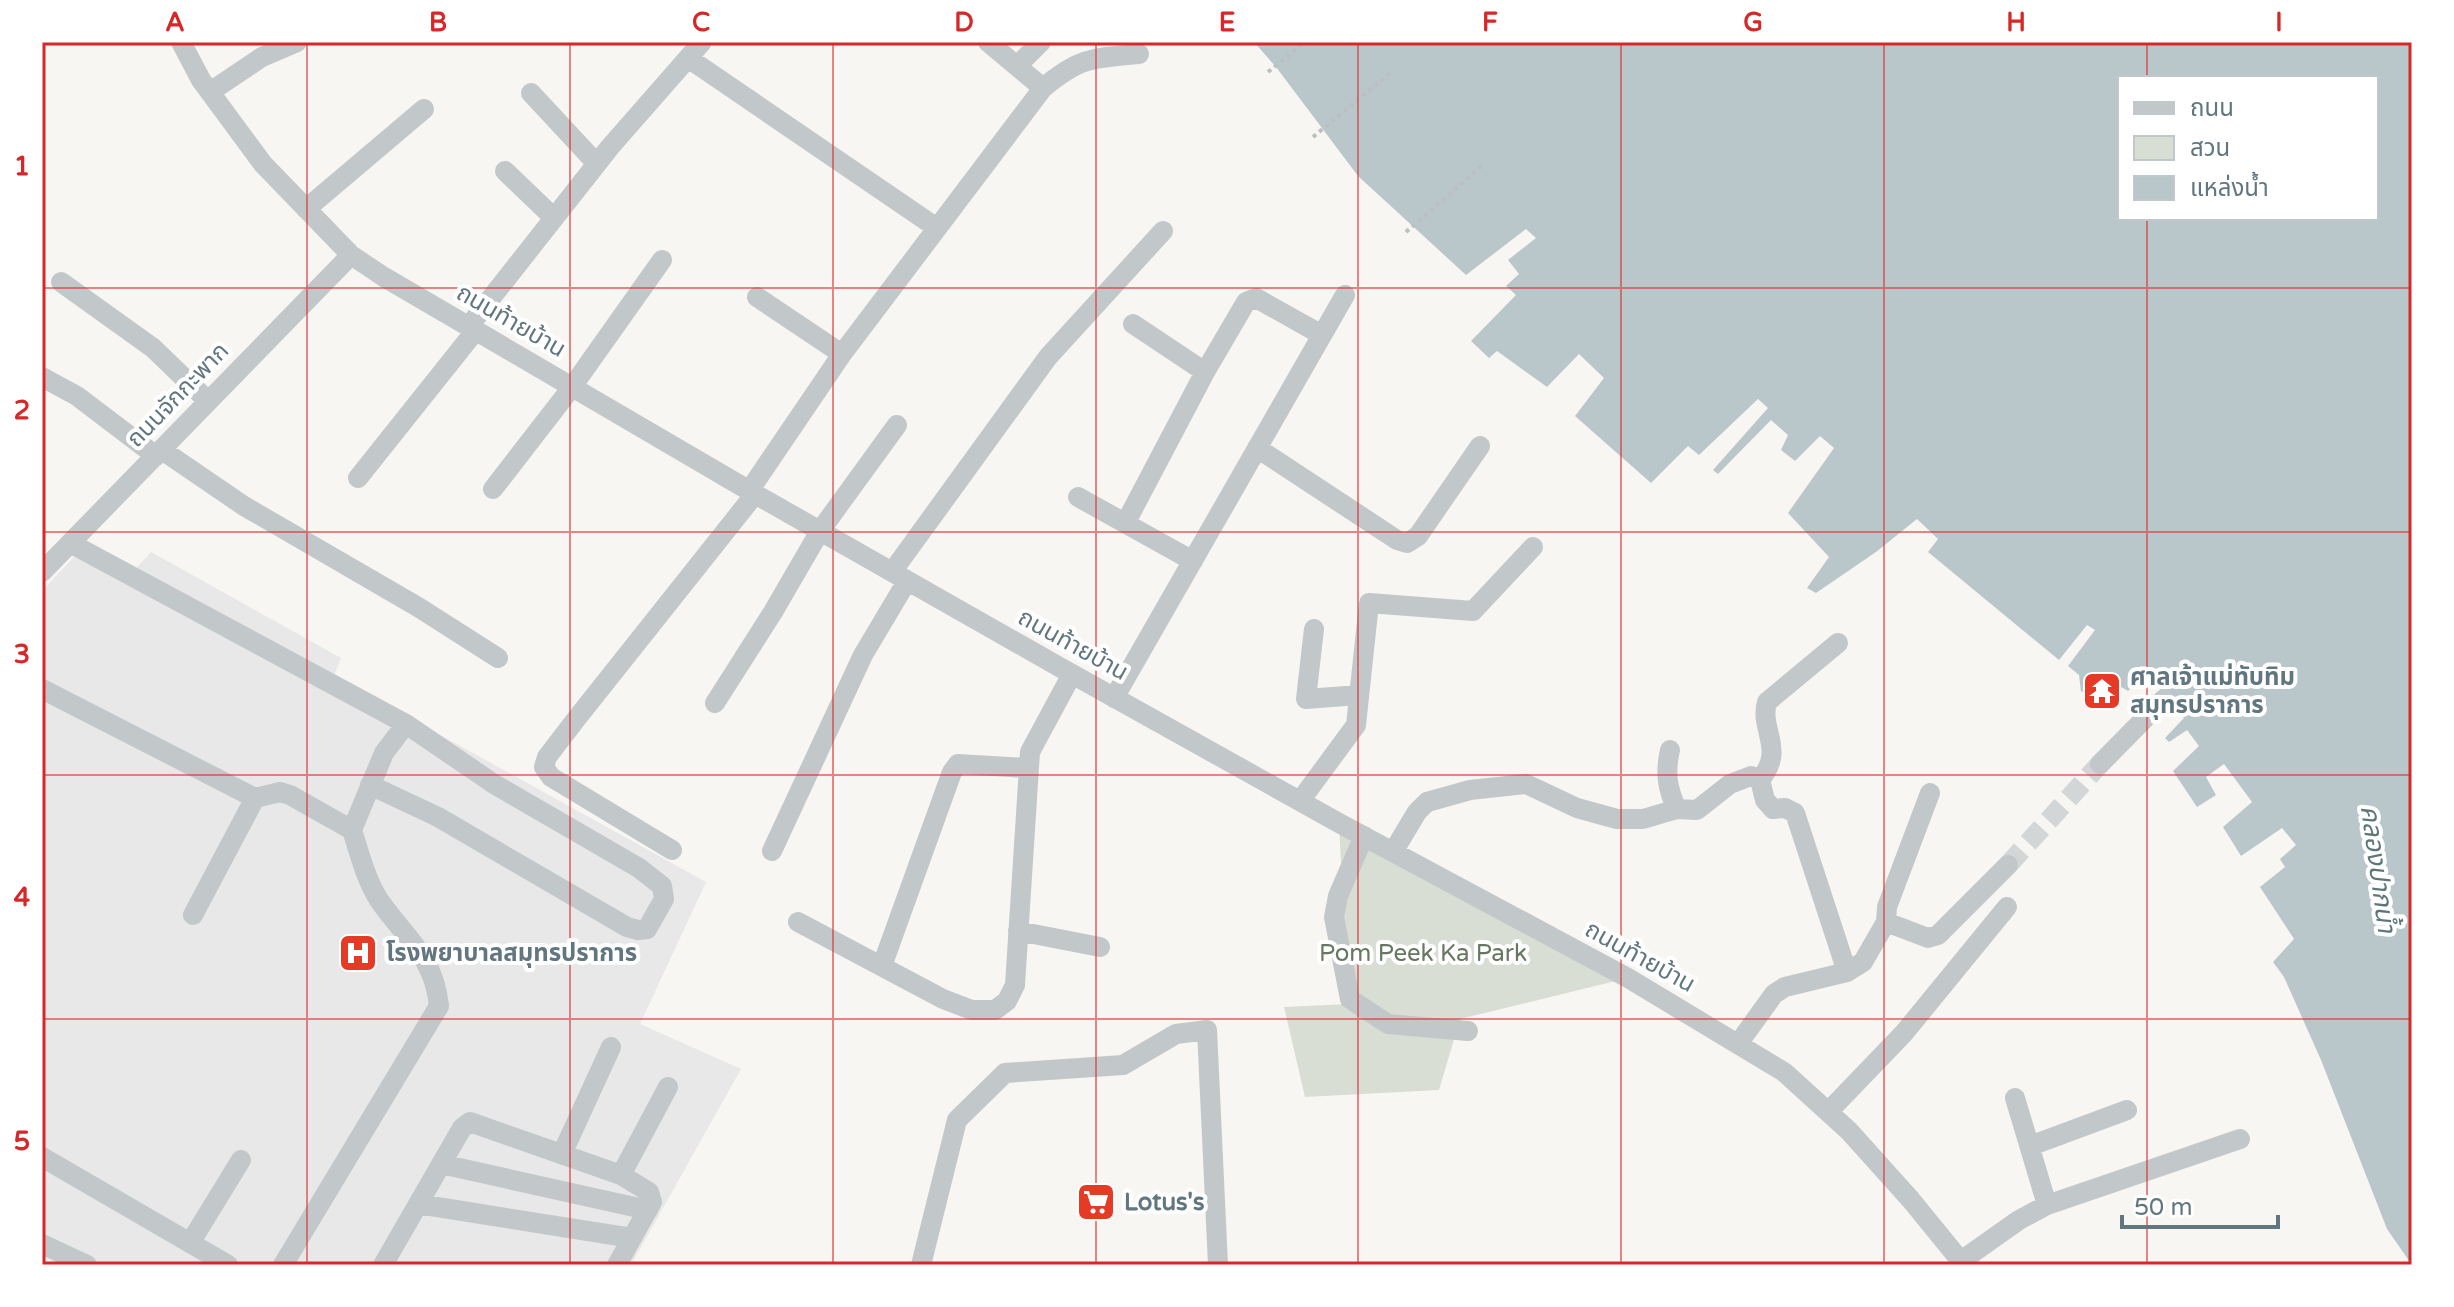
<svg xmlns="http://www.w3.org/2000/svg" width="2454" height="1307" font-family="'Varela Round','Noto Sans Thai',sans-serif">
	<style>
		.built { fill: #e7e8e7 }
		.green { fill: #d9ded4 }
		.water { fill: #bac7ca; fill-rule: evenodd }
		.lines { fill: none; stroke-linecap: round; stroke-linejoin: round }
		.minor-tunnel { stroke: #d2d6d6; stroke-width: 20; stroke-dasharray: 20 10; stroke-linecap: butt }
		.path { stroke: #bcbfc1; stroke-width: 4; stroke-dasharray: 4 4; stroke-linecap: butt }
		.minor { stroke: #c2c7c9; stroke-width: 20 }
		.grid { fill: none; stroke: #d62828; stroke-width: 2; stroke-opacity: 0.55 }
		.labels { text-anchor: middle; dominant-baseline: central; stroke-width: 8; stroke-linejoin: round; paint-order: stroke }
		.street-label { font-size: 24px; fill: #61767f; stroke: #fff }
		.poi-label { font-size: 24px; font-weight: bold; fill: #61767f; stroke: #fff; text-anchor: start }
		.park-label { font-size: 24px; fill: #677760; stroke: #fff }
		.water-label { font-size: 26px; font-style: italic; fill: #5c767a; stroke: #fff }
		.neatline { fill: none; stroke: #d62828; stroke-width: 3 }
		.grid-label { font-size: 26px; text-anchor: middle; font-weight: bold; fill: #d62828 }
	</style>
	<rect width="100%" height="100%" fill="#f7f6f3"/>
	<path class="built" d="M88 542 130 575 151 552 341 658 334 676 706 882 640 1024 741 1069 631 1265H58L42 1256V591Z"/>
	<path class="green" d="M1339 823 1628 978 1460 1019 1439 1090 1305 1097 1284 1007 1348 1004Z"/>
	<path class="water" d="M1254 42H2412V1265L2387 1229 2321 1060 2284 977 2273 962 2294 939 2260 887 2285 867 2280 859 2296 845 2282 828 2241 856 2223 827 2252 802 2224 764 2206 777 2216 795 2197 807 2173 771 2199 746 2187 730 2169 742 2165 738 2184 718 2147 674 2128 691 2106 678 2081 692 2079 675 2068 666 2095 630 2087 625 2059 660 1928 552 1938 539 1917 519 1876 552 1816 593 1807 588 1829 557 1788 513 1834 448 1820 436 1795 461 1781 450 1788 435 1771 420 1718 474 1713 470 1768 408 1758 399 1699 455 1688 446 1651 483 1575 416 1604 378 1579 354 1547 387 1497 351 1489 358 1471 341 1516 295 1506 286 1519 274 1508 260 1536 238 1526 229 1466 275 1358 176 1276 67ZM2120 78H2376V218H2120Z"/>
	<g class="lines">
		<path class="minor-tunnel" d="M2008 865 2100 764"/>
		<path class="path" d="M1268 72 1305 42
			M1313 137 1390 73
			M1406 232 1483 165"/>
		<path class="minor" d="M181 42 201 80 263 164 351 255 384 277 755 494 1063 669 1339 823 1628 978 1784 1072 1849 1131 1911 1200 1964 1265
			M988 42 1043 88
			M688 58 937 228
			M1017 66 1041 42
			M210 92 262 57 297 42
			M531 93 597 164
			M505 171 554 218
			M306 209 424 109
			M61 282 153 348 208 401
			M757 297 842 354
			M1133 324 1205 372
			M469 326 610 147 702 42
			M42 377 77 396 156 456
			M1257 448 1397 540 1407 543 1418 536 1480 446
			M162 450 244 506 418 607 498 658
			M358 478 476 330
			M493 489 572 387 662 260
			M749 491 842 354 1043 88C1080 57 1093 58 1139 54
			M1078 497 1193 561
			M1126 522 1205 372 1246 302 1256 298 1322 335
			M70 543 406 724 494 784 639 868 662 886 664 899 647 929 638 930 627 927 438 817 370 785
			M42 572 351 255
			M892 572 1048 357 1163 231
			M1314 629 1306 699 1359 695
			M42 689 255 798 280 792 290 795 352 830
			M1114 698 1345 295
			M715 703 773 612 820 531 897 425
			M1670 750C1665 772 1667 789 1677 809L1697 810 1730 784 1751 776 1760 780 1765 800 1773 809 1785 808 1795 813 1847 972
			M2100 764 2164 699
			M1760 780C1786 749 1759 730 1767 702L1838 643
			M1300 801 1356 725 1369 603 1473 611 1533 547
			M1364 836 1338 896 1334 917 1350 999 1388 1024 1468 1031
			M672 850 551 777 544 767 547 757 577 718 755 494
			M772 851 863 655 907 581
			M1393 852 1417 812 1427 802 1470 790 1526 784 1577 808 1617 819H1643L1677 809
			M193 915 255 798
			M798 922 943 999 972 1010H995L1007 1001 1015 985 1030 752 1072 674
			M1886 922 1928 938 1938 935 2008 865
			M1018 931 1100 947
			M882 966 952 772 958 764 1028 768
			M1738 1044 1774 994 1785 987 1847 972 1863 962 1886 922 1887 907 1930 793
			M2015 1098 2047 1205
			M1828 1112 1904 1033 2007 907
			M2030 1146 2127 1110
			M562 1154 611 1047
			M42 1157 228 1265
			M441 1164 648 1210
			M621 1175 668 1087
			M418 1204 632 1238
			M190 1243 241 1160
			M42 1244 87 1265
			M1961 1261 2019 1220 2047 1205 2240 1139
			M283 1265 439 1006C434 956 406 939 379 900 366 880 359 852 352 830L384 753 406 724
			M383 1265 462 1128 470 1122 621 1175 649 1192 652 1202 617 1265
			M921 1265 957 1120 1005 1073 1123 1065 1176 1034 1207 1030 1218 1265"/>
	</g>
	<path class="grid" d="M307 42V1265M570 42V1265M833 42V1265M1096 42V1265M1358 42V1265M1621 42V1265M1884 42V1265M2147 42V78M2147 218V1265M42 288H2412M42 532H2412M42 775H2412M42 1019H2412"/>
	<defs>
		<g id="temple-square" transform="scale(2)"><rect x="-9" y="-9" width="18" height="18" rx="4" fill="#e53b26" stroke="#fff"/><path d="M0-6L5-2H3V0L6.5 2.5H4V6H1.5V3h-3V6H-4V2.5H-6.5L-3 0V-2H-5Z" fill="#fff"/></g>
		<g id="hospital-square" transform="scale(2)"><rect x="-9" y="-9" width="18" height="18" rx="4" fill="#e53b26" stroke="#fff"/><path d="M-5-5h3v3.5h4V-5h3V5h-3V1.5h-4V5h-3Z" fill="#fff"/></g>
		<g id="supermarket-square" transform="scale(2)"><rect x="-9" y="-9" width="18" height="18" rx="4" fill="#e53b26" stroke="#fff"/><path d="M-6-5.5h2.5l.6 2H6L4.5 2H-2.5L-4.4-4H-6ZM-1.5 3.2a1.3 1.3 0 1 0 .1 0ZM3 3.2a1.3 1.3 0 1 0 .1 0Z" fill="#fff"/></g>
	</defs>
	<g fill-rule="evenodd">
		<use href="#temple-square" x="2102" y="691"/>
		<use href="#hospital-square" x="358" y="953"/>
		<use href="#supermarket-square" x="1096" y="1202"/>
	</g>
	<g class="labels">
		<g class="street-label">
			<text transform="translate(511 321) rotate(30)">ถนนท้ายบ้าน</text>
			<text transform="translate(178 395) rotate(-46)">ถนนจักกะพาก</text>
			<text transform="translate(1073 645) rotate(29)">ถนนท้ายบ้าน</text>
			<text transform="translate(1640 957) rotate(29)">ถนนท้ายบ้าน</text>
		</g>
		<g class="poi-label">
			<text x="2130" y="677">ศาลเจ้าแม่ทับทิม<tspan x="2130" dy="28">สมุทรปราการ</tspan></text>
			<text x="386" y="953">โรงพยาบาลสมุทรปราการ</text>
			<text x="1124" y="1202">Lotus's</text>
		</g>
		<g class="park-label">
			<text x="1423" y="953">Pom Peek Ka Park</text>
		</g>
		<g class="water-label">
			<text transform="translate(2378 869) rotate(82)">คลองปากน้ำ</text>
		</g>
	</g>
	<rect width="2454" height="1307" fill="none" stroke="#ffffff" stroke-width="88"/>
	<rect x="2118" y="76" width="260" height="144" fill="#ffffff" stroke="#c0c8cc" stroke-width="2"/>
	<rect x="2134" y="102" width="40" height="12" fill="#c2c7c9" stroke="#c0c8cc" stroke-width="2"/>
	<text x="2190" y="116" font-size="24" fill="#61767f">ถนน</text>
	<rect x="2134" y="136" width="40" height="24" fill="#d9ded4" stroke="#c0c8cc" stroke-width="2"/>
	<text x="2190" y="156" font-size="24" fill="#61767f">สวน</text>
	<rect x="2134" y="176" width="40" height="24" fill="#bac7ca" stroke="#c0c8cc" stroke-width="2"/>
	<text x="2190" y="196" font-size="24" fill="#61767f">แหล่งน้ำ</text>
	<path d="M2122 1215v12h156v-12" fill="none" stroke="#61767f" stroke-width="4"/>
	<text x="2134" y="1215" font-size="24" fill="#61767f" stroke="#ffffff" stroke-width="6" paint-order="stroke">50 m</text>
	<rect x="44" y="44" width="2366" height="1219" class="neatline"/>
	<g class="grid-label">
		<text x="175" y="31">A</text>
		<text x="438" y="31">B</text>
		<text x="701" y="31">C</text>
		<text x="964" y="31">D</text>
		<text x="1227" y="31">E</text>
		<text x="1490" y="31">F</text>
		<text x="1753" y="31">G</text>
		<text x="2016" y="31">H</text>
		<text x="2279" y="31">I</text>
		<text x="22" y="175">1</text>
		<text x="22" y="419">2</text>
		<text x="22" y="663">3</text>
		<text x="22" y="906">4</text>
		<text x="22" y="1150">5</text>
	</g>
</svg>
